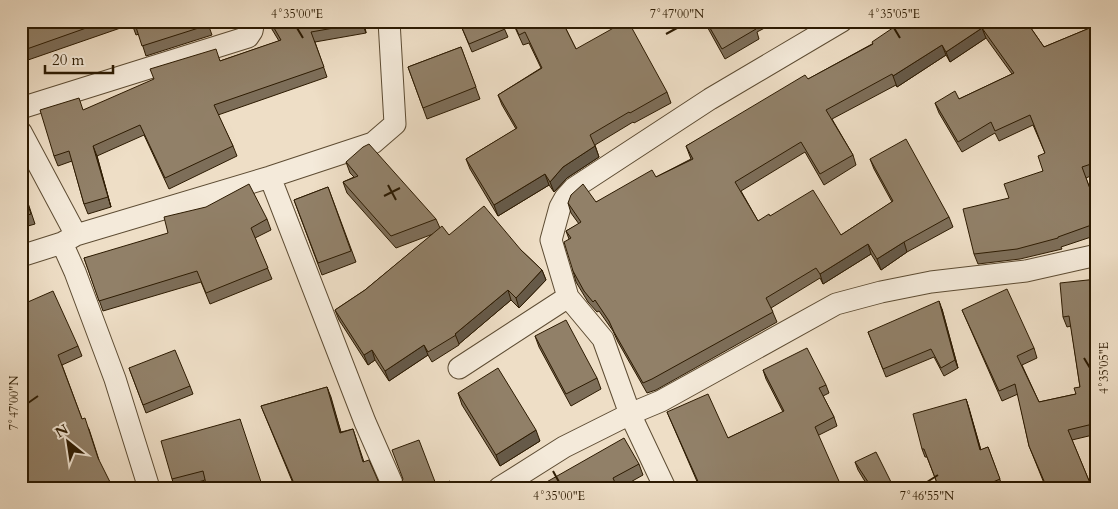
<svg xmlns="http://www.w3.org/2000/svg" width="1118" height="509" font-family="Cardo,serif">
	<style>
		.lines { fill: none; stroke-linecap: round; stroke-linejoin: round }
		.minor-casing { stroke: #5d4c33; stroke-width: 23 }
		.minor { stroke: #f4eada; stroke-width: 21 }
		.wall { fill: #7d6e59; stroke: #2d1b02 }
		.shaded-wall { fill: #665a49; stroke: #2d1b02 }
		.building { fill: #918068; stroke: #2d1b02 }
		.ticks { fill: none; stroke: #2d1b02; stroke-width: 2 }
		.neatline { fill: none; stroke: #2d1b02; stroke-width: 2 }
		.ticks-label { font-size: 12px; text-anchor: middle; fill: #2d1b02 }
	</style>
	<rect width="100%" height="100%" fill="#eedec6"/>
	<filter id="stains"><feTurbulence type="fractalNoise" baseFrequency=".004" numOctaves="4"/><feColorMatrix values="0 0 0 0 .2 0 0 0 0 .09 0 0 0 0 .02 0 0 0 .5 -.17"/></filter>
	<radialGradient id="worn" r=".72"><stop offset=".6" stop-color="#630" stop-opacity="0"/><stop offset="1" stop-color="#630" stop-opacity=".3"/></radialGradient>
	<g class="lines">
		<g class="minor-casing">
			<path id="minor" d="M21 108 248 37 252 31 254 21
				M21 132 76 235
				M270 177 365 422 394 488
				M62 243 75 272 115 379 149 488
				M21 256 62 243 76 235 270 177 373 143 395 124 389 21
				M459 368 568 297
				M499 488 564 447 630 414 661 401 836 304 881 292 931 282 1026 271 1097 255
				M665 488 630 414 603 339 568 297 551 240 560 207 565 198 574 188 710 99 842 21"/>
		</g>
		<use href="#minor" class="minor"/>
	</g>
	<path class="wall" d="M23 21H207L212 35 146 56 139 34 136 35 132 24 28 60 21 42 25 28Z
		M267 21H364L366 33 315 42 327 77 218 115 233 146 237 156 169 189 144 135 97 156 111 207 88 214 84 204 72 161 58 166 54 156 84 110 220 61 279 41Z
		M459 21H501L508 37 472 52Z
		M512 21H562L576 49 667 92 671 103 634 123 633 122 595 145 599 157 567 178 554 192 549 185 498 216 470 169 466 159 516 129 502 105 498 95 541 68 529 43 523 45Z
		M704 21H778L757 32 759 39 725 59Z
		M1026 21 1044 47 1097 25V173L1086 178 1097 208V235L1061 247 1062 249 1020 259 978 264 974 254 1009 198 1043 171 1045 153 1033 125 999 141 995 133 962 152 939 113 935 103 959 99 1012 74 986 38 950 62 946 55 897 87 896 85 832 119 853 155 856 165 824 185 805 152 741 191 758 221 770 216 841 235 892 202 874 169 870 159 949 217 953 227 907 252 881 270 871 254 823 284 820 278 771 308 777 322 656 390 647 393 618 342 613 331 599 311 597 312 588 302 576 282 573 271 569 239 566 231 579 224 571 213 568 203 596 202 656 177 691 159 686 146 872 44 905 24Z
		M461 47 480 99 427 119 408 67Z
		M21 162 24 171 21 172Z
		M346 162 436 219 440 228 449 235 521 250 542 270 546 280 519 308 511 300 459 344V345L432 362 428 355 389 381 375 360 368 365 339 320 335 310 365 290 433 234 396 248 347 193 343 182 354 177 350 173Z
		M21 182 35 224 21 228Z
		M328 187 356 262 322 275 294 200Z
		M267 219 271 230 255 238 272 279 210 304 201 282 103 311 84 258Z
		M1097 279V434L1072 440 1092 488H1046L1029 446 1018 394 1002 401 966 319 962 310 1034 348 1037 358 1022 365 1039 402 1076 394 1080 387 1071 326 1067 327 1063 317Z
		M21 305 78 346 82 356 62 365 82 419 89 429 99 460 22 377 21 375Z
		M942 309 958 368 944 376 934 357 886 377 868 332Z
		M535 336 597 378 601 389 571 406 539 347Z
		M129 368 190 386 193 394 146 413Z
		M763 370 826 385 829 393 823 396 834 417 837 426 819 435 699 486 667 412 728 438 783 412 766 379Z
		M327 387 341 432 353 429 364 462 383 488H295L261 406Z
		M458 393 540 441 500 466 462 405Z
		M966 399 981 450 988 447 1003 488H939L927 457H925L922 449Z
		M240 419 205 480 179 488H175L172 479Z
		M855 462 894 488H869L858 470Z
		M639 464 643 475 620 488H536Z"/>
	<path class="shaded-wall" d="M362 21H364L366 33 362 23Z
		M982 28 986 38 950 62 946 52Z
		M942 45 946 55 897 87 893 76Z
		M93 146 97 156 111 207 108 197Z
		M595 146 599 157 567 178 554 192 550 182 563 167Z
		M545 174 549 185 498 216 494 205Z
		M904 242 907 252 881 270 877 259Z
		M868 244 871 254 823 284 820 274Z
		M542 270 546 280 519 308 516 298Z
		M508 290 511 300 459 344 455 334Z
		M939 301 942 309 958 368 955 360Z
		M424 345 428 355 389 381 385 371Z
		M372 350 375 360 368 365 364 355Z
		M327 387 331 397 344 443 340 433Z
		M966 399 969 408 983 458 980 450Z
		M536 430 540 441 500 466 496 455Z"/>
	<path class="building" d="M23 21H106L24 50 21 42V29L25 28Z
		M131 21H207L208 25 142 46 135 24 132 25Z
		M270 21H362V23L311 32 324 67 214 105 233 146 165 178 140 125 93 146 108 197 84 204 69 151 54 156 40 110 79 98 83 110 154 79 150 69 216 49 220 61 281 40Z
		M459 21H501L505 29 469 44Z
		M513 21H562L576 49 626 21H628L667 92 630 113 629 112 590 135 595 146 563 167 550 182 545 174 494 205 466 159 517 128 498 95 542 68 525 32 519 35Z
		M706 21H755L752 23 756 29 722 49Z
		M903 21 905 24 910 21H1026L1044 47 1097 25V162L1082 167 1097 208V223L1058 237V238L1017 249 974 254 963 209 1009 198 1004 184 1043 171 1038 156 1045 153 1030 115 995 131 991 122 958 142 935 103 955 91 959 99 1014 73 982 28 946 52 942 45 893 76 892 74 826 110 853 155 820 174 801 142 735 182 758 221 769 214 770 216 813 190 841 235 893 201 870 159 906 139 949 217 904 242 877 259 868 244 820 274 816 268 766 298 773 312 652 379 643 383 614 332 609 321 595 300 593 302 584 291 573 271 564 242 571 238 566 231 581 222 568 203 571 195 583 184 596 202 652 170 656 177 693 159 686 146 805 75 808 79 873 44 872 42Z
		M461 47 476 87 423 108 408 67Z
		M369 144 436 219 391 236 343 182 358 176 346 162 363 147Z
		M21 183 31 214 21 217Z
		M249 184 267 219 251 228 268 268 206 293 197 271 99 301 84 258 168 233 164 217 206 207Z
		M328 187 351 251 318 263 294 200Z
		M484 206 521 250 542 270 516 298 508 290 455 334 456 335 428 352 424 345 385 371 372 350 364 355 335 310 365 290 442 226 449 235Z
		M1097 279V423L1068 430 1092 488H1047L1029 446 1015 384 999 391 962 310 1007 289 1034 348 1017 356 1039 402 1076 394 1074 388 1080 387 1069 316 1063 317 1060 283Z
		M53 291 78 346 58 355 82 419 85 418 98 458 113 488H21V378L23 377 21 373V305Z
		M939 301 955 360 941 368 931 349 883 369 868 332Z
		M566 320 597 378 566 394 535 336Z
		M807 348 826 385 819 388 834 417 815 427 842 488H695L700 486 667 412 708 394 728 438 784 411 763 370Z
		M175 350 190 386 143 405 129 368Z
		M498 368 536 430 496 455 458 393Z
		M327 387 340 433 353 429 363 462 369 460 379 483 383 488H296L261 406Z
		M966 399 980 450 988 447 1000 479 979 488H939L924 449H922L913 414Z
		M240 419 263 488H207L203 471 172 479 161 441Z
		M624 438 639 464 613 478 616 485 615 486 616 488H536Z
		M419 440 437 487 450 481 454 488H397L400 485 403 479 392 450Z
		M876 452 894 488H872L855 462Z
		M528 485 530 488H523Z"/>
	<path class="ticks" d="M297 28 303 38M894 28 900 38M666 34 677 28M388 185 396 200M384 196 400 188M1084 358 1090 368M28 403 38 396M553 471 559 482M927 482 938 475"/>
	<rect width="1118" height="509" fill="none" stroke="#eedec6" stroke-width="55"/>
	<g transform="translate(68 442) rotate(330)" stroke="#f4eada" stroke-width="4" paint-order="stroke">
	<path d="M0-4L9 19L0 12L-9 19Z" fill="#2d1b02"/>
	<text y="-8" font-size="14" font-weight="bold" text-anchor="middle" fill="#2d1b02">N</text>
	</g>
	<path d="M45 65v8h68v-8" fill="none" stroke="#2d1b02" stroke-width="2.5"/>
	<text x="52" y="65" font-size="15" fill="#2d1b02" stroke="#f4eada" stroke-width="4" paint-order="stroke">20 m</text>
	<rect x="28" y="28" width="1062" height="454" class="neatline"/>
	<g class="ticks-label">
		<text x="297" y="18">4°35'00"E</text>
		<text x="677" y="18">7°47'00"N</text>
		<text x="894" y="18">4°35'05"E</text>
		<text transform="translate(1104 368) rotate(-90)" y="4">4°35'05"E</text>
		<text transform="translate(14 403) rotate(-90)" y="4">7°47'00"N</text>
		<text x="559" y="500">4°35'00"E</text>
		<text x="927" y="500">7°46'55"N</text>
	</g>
	<rect width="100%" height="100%" filter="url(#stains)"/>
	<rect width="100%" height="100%" fill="url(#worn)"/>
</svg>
